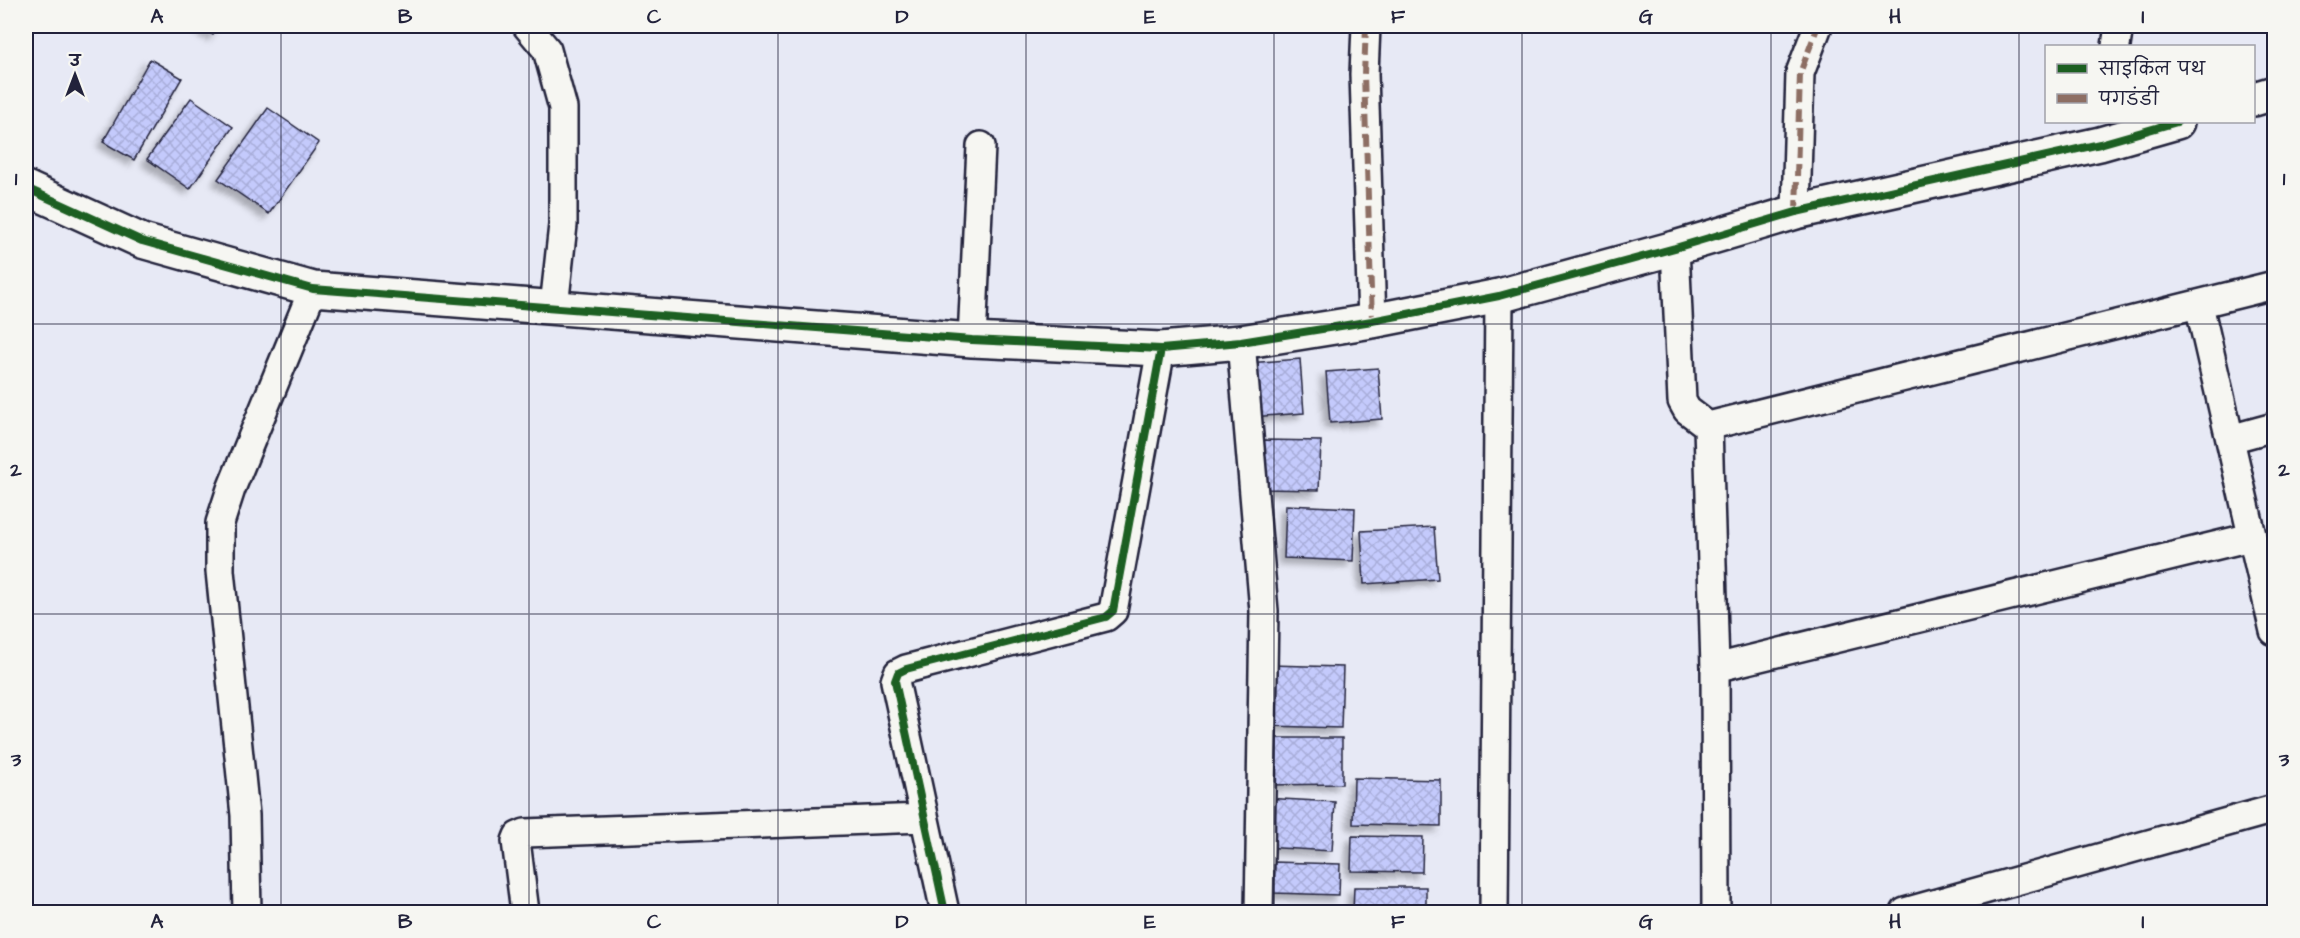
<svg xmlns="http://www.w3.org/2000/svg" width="2300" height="938" font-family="'Architects Daughter','Playpen Sans Deva',sans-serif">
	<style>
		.building { fill: url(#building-cross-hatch); stroke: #22223b; stroke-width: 1.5; filter: url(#shadow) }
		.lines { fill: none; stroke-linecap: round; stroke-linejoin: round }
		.street-casing { stroke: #22223b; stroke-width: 32 }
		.secondary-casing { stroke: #22223b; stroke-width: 38 }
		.street { stroke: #f6f6f2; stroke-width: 27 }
		.secondary { stroke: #f6f6f2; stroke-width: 33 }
		.quiet { stroke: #8d6e63; stroke-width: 6; stroke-dasharray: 12 6; stroke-linecap: butt }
		.cycleway-casing { stroke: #f6f6f2; stroke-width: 11 }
		.cycleway { stroke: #1b5e20; stroke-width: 8 }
		.grid { fill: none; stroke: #22223b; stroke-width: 1.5; stroke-opacity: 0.55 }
		.neatline { fill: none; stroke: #22223b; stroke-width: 2 }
		.grid-label { font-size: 20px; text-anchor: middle; font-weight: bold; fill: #22223b }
	</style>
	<defs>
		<pattern id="building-cross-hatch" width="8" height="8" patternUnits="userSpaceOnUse" patternTransform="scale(1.5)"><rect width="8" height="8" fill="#c4cafc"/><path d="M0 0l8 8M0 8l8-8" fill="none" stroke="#a8add9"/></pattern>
		<filter id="shadow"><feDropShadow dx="-5.5" dy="5.5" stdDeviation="3" flood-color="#0004"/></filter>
	</defs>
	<rect width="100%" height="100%" fill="#e7e9f5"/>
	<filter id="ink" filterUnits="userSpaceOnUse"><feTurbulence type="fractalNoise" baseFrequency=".0167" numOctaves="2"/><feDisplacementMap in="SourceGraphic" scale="12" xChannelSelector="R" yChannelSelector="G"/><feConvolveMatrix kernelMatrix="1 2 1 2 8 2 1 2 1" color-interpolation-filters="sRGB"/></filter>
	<g filter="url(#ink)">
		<path class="building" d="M198 26H220L213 35Z
			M150 59 182 78 134 160 103 142Z
			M191 98 233 127 190 189 147 159Z
			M268 108 319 143 269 214 218 179Z
			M1300 359 1304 413 1251 417 1247 363Z
			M1378 368 1382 419 1330 423 1326 372Z
			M1264 440 1321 441 1319 490 1263 489Z
			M1286 505 1355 508 1353 561 1284 558Z
			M1434 527 1438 579 1364 584 1361 531Z
			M1270 665 1343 667 1341 728 1269 726Z
			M1265 738H1342V784L1265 785Z
			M1354 778 1441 780V826L1353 824Z
			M1264 798 1335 802 1332 851 1262 847Z
			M1352 836 1423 837 1422 872 1351 871Z
			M1274 862 1340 864 1339 895 1273 893Z
			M1354 887H1426V912H1353Z"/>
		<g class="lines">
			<g class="street-casing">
				<path id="street" d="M527 26 547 50 563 108V225L554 307
					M1366 26 1364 74 1372 321
					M2116 46 2119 26
					M1796 212 1800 73 1818 26
					M1675 248 1682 401 1687 410 1708 426 1715 668 1716 912
					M2199 305 2274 631
					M972 340 981 146
					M1241 342 1264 611 1259 912
					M1708 426 2274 285
					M2230 439 2274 427
					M1715 668 2251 537
					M247 912 245 815 220 571V523L231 489 313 289
					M525 912 516 841 518 836 525 833 923 818
					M945 912 895 681 898 673 906 669 1106 617 1113 611 1161 349
					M1494 912 1499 296
					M1905 912 2274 809"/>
			</g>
			<g class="secondary-casing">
				<path id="secondary" d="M2254 99 2274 93
					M26 188 142 241 313 289 972 340 1161 349 1241 342 1372 321 1499 296 1675 248 1796 212 2100 144 2177 122"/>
			</g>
			<use href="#street" class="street"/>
			<use href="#secondary" class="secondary"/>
			<path class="quiet" d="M1366 26 1364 74 1372 321
				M1796 212 1800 73 1818 26"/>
			<g class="cycleway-casing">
				<path id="cycleway" d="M26 188 142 241 313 289 972 340 1161 349 1241 342 1372 321 1499 296 1675 248 1796 212 2100 144 2177 122
					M945 912 895 681 898 673 906 669 1106 617 1113 611 1161 349"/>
			</g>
			<use href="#cycleway" class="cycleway"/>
		</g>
	</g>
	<path class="grid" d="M281 26V912M529 26V912M778 26V912M1026 26V912M1274 26V912M1522 26V912M1771 26V912M2019 26V912M26 324H2274M26 614H2274"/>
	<rect width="2300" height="938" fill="none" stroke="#f6f6f2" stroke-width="66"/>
	<rect x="2045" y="45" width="210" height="78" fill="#f6f6f2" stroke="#a1a1a9" stroke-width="1.5"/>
	<rect x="2057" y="64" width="30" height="9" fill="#1b5e20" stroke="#a1a1a9" stroke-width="1.5"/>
	<text x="2099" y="75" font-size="18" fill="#22223b">साइकिल पथ</text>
	<rect x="2057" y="94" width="30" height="9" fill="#8d6e63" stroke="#a1a1a9" stroke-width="1.5"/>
	<text x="2099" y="105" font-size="18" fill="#22223b">पगडंडी</text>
	<g transform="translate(75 75)" stroke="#f6f6f2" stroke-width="4.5" paint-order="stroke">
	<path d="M0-4.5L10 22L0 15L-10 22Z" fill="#22223b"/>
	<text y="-9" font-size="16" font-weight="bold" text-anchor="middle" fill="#22223b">उ</text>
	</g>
	<rect x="33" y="33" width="2234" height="872" class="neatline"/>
	<g class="grid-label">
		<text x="157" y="23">A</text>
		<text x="405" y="23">B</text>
		<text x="654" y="23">C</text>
		<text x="902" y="23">D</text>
		<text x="1150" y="23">E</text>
		<text x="1398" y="23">F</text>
		<text x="1646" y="23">G</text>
		<text x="1895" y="23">H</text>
		<text x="2143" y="23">I</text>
		<text x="16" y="185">1</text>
		<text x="2284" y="185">1</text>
		<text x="16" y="476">2</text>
		<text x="2284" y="476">2</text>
		<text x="16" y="766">3</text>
		<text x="2284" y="766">3</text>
		<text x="157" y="928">A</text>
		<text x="405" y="928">B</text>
		<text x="654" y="928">C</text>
		<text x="902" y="928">D</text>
		<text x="1150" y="928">E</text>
		<text x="1398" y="928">F</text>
		<text x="1646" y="928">G</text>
		<text x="1895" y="928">H</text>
		<text x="2143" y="928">I</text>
	</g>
</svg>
